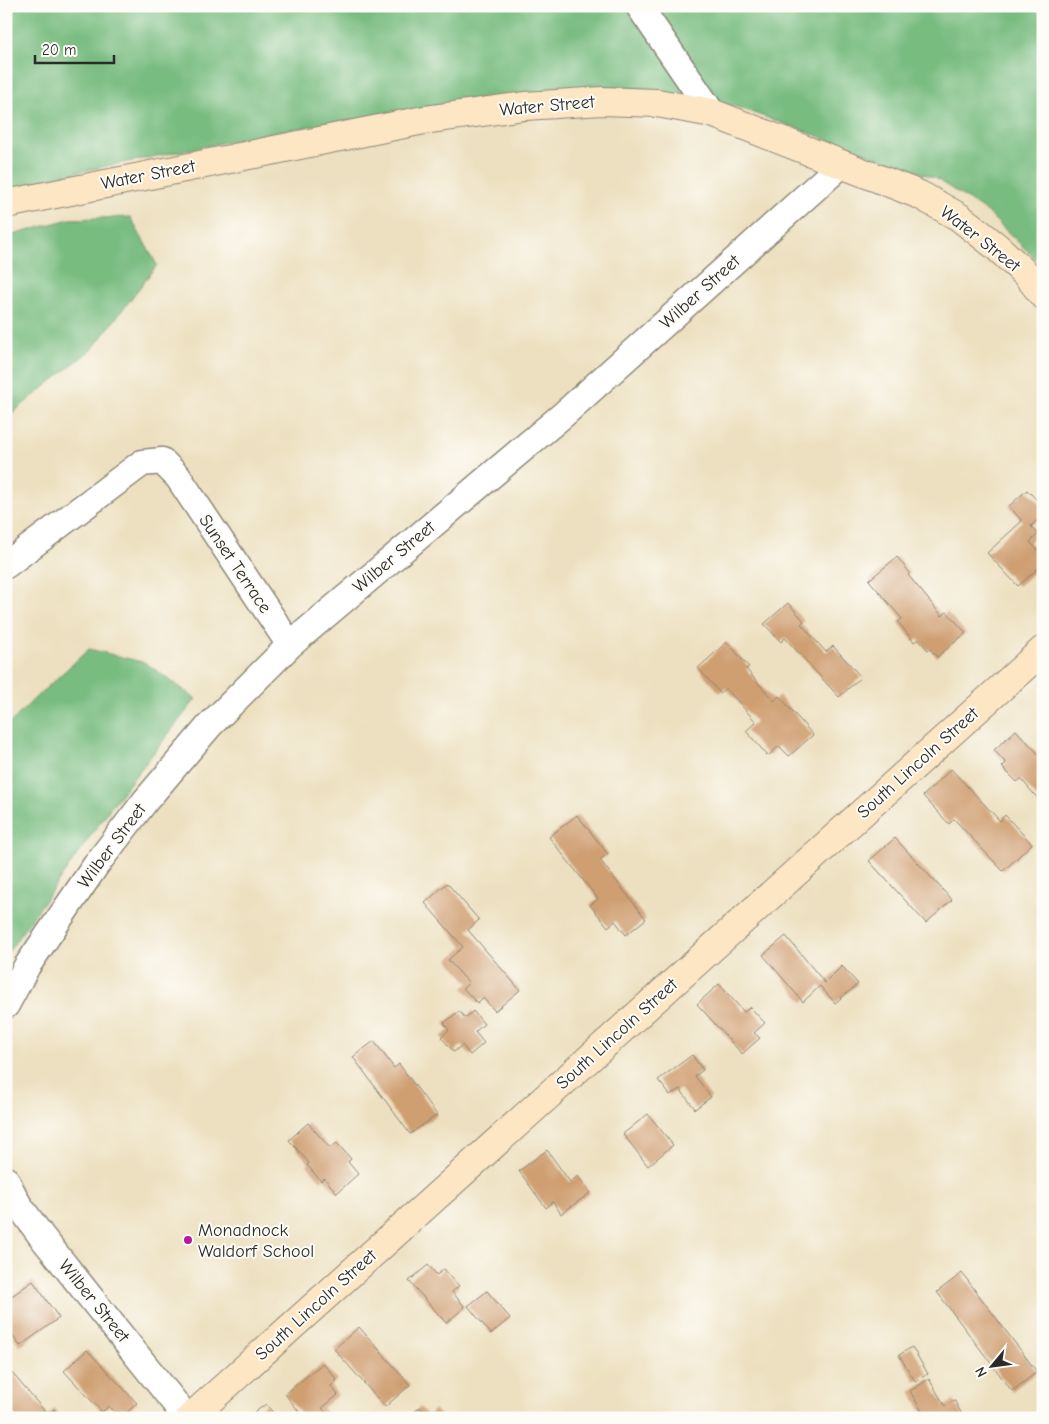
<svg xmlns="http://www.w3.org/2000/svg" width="1049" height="1424" font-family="'Comic Neue',sans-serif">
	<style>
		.forest { fill: #78bc80; stroke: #527456 }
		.building { fill: #cf9e71 }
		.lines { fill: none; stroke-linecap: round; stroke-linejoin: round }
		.street-casing { stroke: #8c8676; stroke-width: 29 }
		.secondary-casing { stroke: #8c8676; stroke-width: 30 }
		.street { stroke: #fff; stroke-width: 26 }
		.secondary { stroke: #fce6c4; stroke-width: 28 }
		.poi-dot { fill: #b5179e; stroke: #fdfcf7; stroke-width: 2 }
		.labels { text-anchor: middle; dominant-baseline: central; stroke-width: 4; stroke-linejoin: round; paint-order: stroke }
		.street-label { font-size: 18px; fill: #2b2b2b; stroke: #fdfcf7 }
		.poi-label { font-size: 18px; fill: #2b2b2b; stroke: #fdfcf7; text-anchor: start }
	</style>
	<rect width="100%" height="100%" fill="#fdfcf7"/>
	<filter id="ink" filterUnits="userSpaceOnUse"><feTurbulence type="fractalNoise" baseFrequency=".02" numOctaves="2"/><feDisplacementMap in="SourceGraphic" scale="10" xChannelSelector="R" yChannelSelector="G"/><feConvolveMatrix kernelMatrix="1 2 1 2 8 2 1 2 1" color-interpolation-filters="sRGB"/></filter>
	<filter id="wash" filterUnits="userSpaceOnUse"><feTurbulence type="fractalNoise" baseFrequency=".0096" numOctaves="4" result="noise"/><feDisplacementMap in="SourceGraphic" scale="20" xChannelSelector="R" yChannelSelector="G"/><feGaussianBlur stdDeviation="1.12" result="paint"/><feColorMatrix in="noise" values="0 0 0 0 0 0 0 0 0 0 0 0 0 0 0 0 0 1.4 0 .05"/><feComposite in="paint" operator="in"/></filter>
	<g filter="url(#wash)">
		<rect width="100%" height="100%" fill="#ede0c0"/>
		<path class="forest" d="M6 6H1043V266L987 212 935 178 737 107 632 88 535 92 280 131 74 173 6 190Z
			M130 217 157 265 93 348 6 418V237L69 219Z
			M89 649 146 663 196 699 114 803 6 955V727L33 700Z"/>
		<g id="blocks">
			<path class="building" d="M1027 490 1043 506V515L1031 526 1038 534 1030 542 1043 556V564L1018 586 987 553 1022 521 1009 506Z
				M897 557 910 573 908 575 942 616 947 612 966 633 937 657 930 649 928 650 918 639 914 642 898 622 902 619 869 580Z
				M788 603 804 621 801 624 826 652 833 646 861 677 839 697 785 638 781 642 764 624Z
				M727 642 749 667 746 669 774 701 779 696 813 735 789 756 779 746 768 756 746 731 756 722 726 688 720 693 698 668Z
				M1016 730 1043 759V798L1040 801 1021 779 1017 782 1002 767 1006 763 994 750Z
				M951 769 1000 821 1005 815 1032 844 1003 871 954 819 949 824 923 796Z
				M577 815 608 854 600 860 646 919 626 935 615 921 608 927 590 905 598 899 549 837Z
				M895 838 952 900 926 923 869 861Z
				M447 883 479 920 468 930 520 990 495 1011 483 998 477 1003 463 988 469 983 448 960 463 947 425 903Z
				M786 936 825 983 842 966 858 984 835 1003 820 986 803 1002 763 955Z
				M719 984 744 1012 750 1007 765 1023 754 1033 760 1038 742 1054 697 1004Z
				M459 1011 465 1018 473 1011 484 1024 475 1032 484 1043 470 1055 462 1045 454 1052 441 1037 449 1030 444 1023Z
				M374 1041 394 1068 399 1064 437 1115 410 1134 353 1057Z
				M692 1055 703 1070 695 1076 711 1097 695 1109 680 1089 670 1095 658 1080Z
				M648 1114 673 1145 648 1166 623 1134Z
				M308 1123 330 1148 337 1143 351 1159 348 1162 358 1174 337 1193 324 1178 321 1181 307 1165 309 1163 289 1140Z
				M547 1150 570 1182 578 1176 590 1193 561 1214 553 1202 546 1208 519 1171Z
				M428 1265 437 1275 444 1269 459 1286 452 1292 465 1307 446 1323 409 1281Z
				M962 1273 1037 1372 1012 1391 937 1292Z
				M33 1281 59 1318 20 1346 6 1326V1317L10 1314 6 1309V1300Z
				M487 1291 510 1318 491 1334 468 1306Z
				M359 1327 410 1385 385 1407 334 1349Z
				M912 1347 928 1374 915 1381 899 1355Z
				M87 1350 137 1403 121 1418 109 1406 102 1412 64 1371Z
				M323 1363 337 1380 331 1386 338 1395 322 1408 331 1418H304L285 1394Z
				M12 1373 48 1415 54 1409 61 1418H16L6 1406V1378Z
				M929 1379 945 1406 954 1400 964 1418H926L910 1391Z
				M266 1404 277 1418H247Z
				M420 1407 428 1416 434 1409 442 1418H408Z"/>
		</g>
	</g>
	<g filter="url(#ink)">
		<use href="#blocks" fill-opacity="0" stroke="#8c8676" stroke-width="1"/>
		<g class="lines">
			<g class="street-casing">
				<path id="street" d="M639 6 712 113
					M6 565 142 463 162 461 178 477 290 645
					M6 1005 27 966 96 865 146 800 210 725 290 645 564 414 842 164
					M6 1180 18 1204 42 1237 187 1418"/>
			</g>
			<g class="secondary-casing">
				<path id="secondary" d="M6 204 424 120 525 106 602 101 657 103 712 113 920 195 959 217 997 247 1028 276 1043 295
					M190 1418 1043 650"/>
			</g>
			<use href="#street" class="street"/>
			<use href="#secondary" class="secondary"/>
		</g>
	</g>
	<circle class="poi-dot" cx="188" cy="1240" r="5"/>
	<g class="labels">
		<g class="street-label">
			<text transform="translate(547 106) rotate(-5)">Water Street</text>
			<text transform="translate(148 175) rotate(-11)">Water Street</text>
			<text transform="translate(980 239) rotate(38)">Water Street</text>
			<text transform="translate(700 292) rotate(-42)">Wilber Street</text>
			<text transform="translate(394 557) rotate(-40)">Wilber Street</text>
			<text transform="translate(235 564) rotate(56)">Sunset Terrace</text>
			<text transform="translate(918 763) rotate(-42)">South Lincoln Street</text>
			<text transform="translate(112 846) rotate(-53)">Wilber Street</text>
			<text transform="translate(617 1034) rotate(-42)">South Lincoln Street</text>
			<text transform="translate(94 1301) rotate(51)">Wilber Street</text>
			<text transform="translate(316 1305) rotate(-42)">South Lincoln Street</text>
		</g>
		<g class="poi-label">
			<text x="198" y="1230">Monadnock<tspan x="198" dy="21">Waldorf School</tspan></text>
		</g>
	</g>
	<rect width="1049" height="1424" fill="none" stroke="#fdfcf7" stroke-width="25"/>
	<g transform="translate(992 1366) rotate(241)" stroke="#fdfcf7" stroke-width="4" paint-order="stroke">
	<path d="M0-4L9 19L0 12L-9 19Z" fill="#2b2b2b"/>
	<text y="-8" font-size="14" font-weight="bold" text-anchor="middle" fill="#2b2b2b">N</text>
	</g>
	<path d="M35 55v8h79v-8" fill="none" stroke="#2b2b2b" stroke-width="2.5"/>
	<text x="42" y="55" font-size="15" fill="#2b2b2b" stroke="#fdfcf7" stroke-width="4" paint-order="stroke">20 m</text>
</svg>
